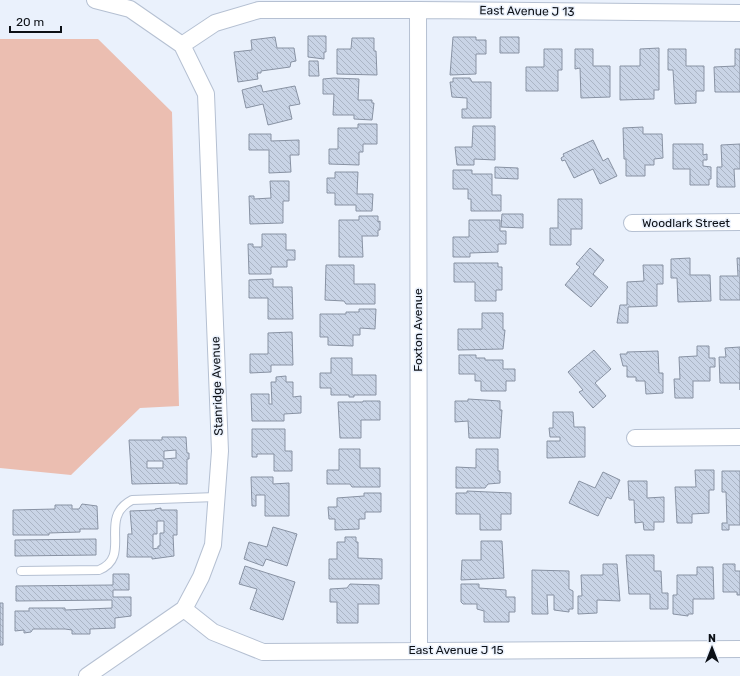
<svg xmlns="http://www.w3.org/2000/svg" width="740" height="676" font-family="Rubik,sans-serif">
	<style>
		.green { fill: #ebbeb1 }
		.building { fill: url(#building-back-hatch); stroke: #8892a3; fill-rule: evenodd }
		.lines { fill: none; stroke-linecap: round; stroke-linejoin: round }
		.lane-casing { stroke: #b5c0d2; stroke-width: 10 }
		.street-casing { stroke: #b5c0d2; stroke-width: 18 }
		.lane { stroke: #fff; stroke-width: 8 }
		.street { stroke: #fff; stroke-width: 16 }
		.labels { text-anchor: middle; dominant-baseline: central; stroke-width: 3; stroke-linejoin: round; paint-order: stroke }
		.street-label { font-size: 12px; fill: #0c1016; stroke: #eaf1fc }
	</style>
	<defs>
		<pattern id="building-back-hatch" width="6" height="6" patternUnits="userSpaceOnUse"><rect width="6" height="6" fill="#c9d4e6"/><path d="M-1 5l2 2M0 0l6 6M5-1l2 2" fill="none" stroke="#abb5c5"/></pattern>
	</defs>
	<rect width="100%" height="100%" fill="#eaf1fc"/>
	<path class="green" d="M0 39H98L172 112 179 406 140 408 71 475 0 468Z"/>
	<path class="building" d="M308 36H326V52H324V59L308 57Z
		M275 37 277 48H294L296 61 291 62 290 67 261 71V73H257L258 79 238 82 234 52 252 50 251 40Z
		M453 37H476V40H486V54H476V74L450 75Z
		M500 37H519V53H500Z
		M352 38H374V51H376L377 75 337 74V49H351Z
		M659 48V90H654V99L620 100V66H640V49Z
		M544 49H562V70H558V91H526V67H544Z
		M575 49H593V66H610V97L581 98 580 68 575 69Z
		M668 49H686V66H704V91H696V103L675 104 673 70H668Z
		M735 49H740V92H715L714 67 735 66Z
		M309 61H318L319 76H309Z
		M334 78 359 79 358 100H372V103H374L372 120 354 119V115H333L334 94H323V79Z
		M453 78H470L472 82H491V118H462V109H467V98L452 97 450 82H453Z
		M261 85 263 92 295 86 300 104 289 106 292 119 268 125 263 104 246 108 242 90Z
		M358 124H377V144H363V152H359V165L329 164V149H338V128H358Z
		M473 126H495V160L474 159V165H457L455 147H472Z
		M643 127V134H662L663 158 654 159V165H645V176H626V159H624L623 128Z
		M249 134H271V141L299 140V155H290L291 172 269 173V150H249Z
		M593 140 603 161 608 158 617 176 600 184 593 169 574 178 565 160 562 161 561 158 564 156 563 154Z
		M673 144H703V155L707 154V160H703V166L711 167V179H709V185H690V169H673Z
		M740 144V169H734L735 187H717V167H722L721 145Z
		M495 167 518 168V179L495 178Z
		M453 170H472V174H492V195H501V211H471V199H468V189H453Z
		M335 172H358L357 194H373L372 211H356V205H335V193H327V178H335Z
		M270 181H289V201H283V223L250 224 249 196H254V199L271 198Z
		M558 199H582V229H571V245H550V228H558Z
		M502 214H523V228L501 227Z
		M359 216H378V222L380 221V230H378V236H362L363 257H339V220H359Z
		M469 220H500V231H506V244H498V252L470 253V257H453V237H469Z
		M262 234H286V250H295V260H287V267H271V274H249L248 244H253V247H262Z
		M590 248 604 260 593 274 608 287 591 307 565 285 580 267 576 264Z
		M690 258V275H710L711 301 678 302 677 278H671V259Z
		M737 258H740V300H720V276H738Z
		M454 263H498V267H502V290H496V301H475V282H454Z
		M326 265H354V284H375V304H346L344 301 325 300Z
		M643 265H663V284H657V306L628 307V323H617L620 305H627V282L644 281Z
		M273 279V287H292L293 319H268V298H249V280Z
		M359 309H376L375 329 360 328V335H353V346L328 345V337H320V314H346V312H359Z
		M482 313H503V330H505L503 349 458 350V329H482Z
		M292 332 293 365H271V372L250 373V354H268V333Z
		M697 346H709V358H715V367H710V381H693V398H675L674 379H680L679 357 697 356Z
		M740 347V390V383H720L719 357H726L725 348Z
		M594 350 611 369 595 383 606 396 593 408 579 392 583 390 568 372Z
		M658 351 659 373H663V393L646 394 645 381H636V377H627V366H623L620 354H627V352Z
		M459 355H476V358H485V360H503V369H515V381H506V391H481V381H475V374H459Z
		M331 358H352V375H376V395H354V397H349V395H331V388H320V373H331Z
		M286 376V382H293V397L301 396V413L284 414V421H252L251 394H269V404H272L271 382H276V377Z
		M468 399 500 401V410H502L500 438H469L468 421 455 422V401H468Z
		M363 401H380V420H361V438H340L338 402H363Z
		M553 412H573L574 427H585V457L547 458V441H560V437H550L549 428H553Z
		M252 429H285V451H292V471H274V454H257V457H252Z
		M162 437H186L187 453H189V459H187V484H179V483L132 484 129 440H162ZM176 450V458L164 459V451ZM147 461H163V468H147Z
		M339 449H360V468H380V487H352L350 484H327V470H339Z
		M476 449H498V471H500V483L488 484 485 488H456V467L476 468Z
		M695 470H714V490H709V513L692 514V523H677L675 487H696Z
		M722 471H740V525H729V530H722V523H727L726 492H722Z
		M603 472 620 480 611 499 607 497 598 516 569 503 579 481 595 488Z
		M251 477H273V484L289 483V516H265V495H256V506H252Z
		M628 481H647V498L664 497V522H654V530H644L643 522 635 523 634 500H629Z
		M467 491 511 493V514H501V530H480V514H456V493H467Z
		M364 493H381V512H365V519H359V529L335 530V519H329L328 507H337V498L364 496Z
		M82 504 97 506 98 529H80V532L49 533V535H13V510L55 509V505H72V509H79Z
		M161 508V510H177V535H173L174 556 152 559V557H127L128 534H132L130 511 155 510V509ZM157 521H164V533H160V546H158V548L153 549V534H157Z
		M273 527 297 534 287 566 266 559 263 566 244 559 249 542 267 547Z
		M345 537H356V542H358V558L382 559V579H329V559H337V542H345Z
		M96 539V555L15 556V540Z
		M481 541H502L504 578 461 580 462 560H481Z
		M626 555H654V571H661L662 593H668V609H650V594H629Z
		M603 564H617L620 601 597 600V613L578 614V596H582L581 575H603Z
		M723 564H735V571H740V595H737V592H723Z
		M245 566 295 582 283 620 250 609 257 589 239 584Z
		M697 567H713L714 599H693V614H688V616L673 614V595H677V575H697Z
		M532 570 569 571V589L573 591V609H569V612L554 610V595H547L548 614H532Z
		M113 574H129V590H113V597H131V616L115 618V628L90 629V634H72V630L65 629H33L31 632 24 633V630L15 631V611H29V608H65V610L112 608V600L16 601V586L113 585Z
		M350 584 379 585V604H358V623H337V602H330V589L347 588Z
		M461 584H479V588L506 590V597H515V612H509V622H484V611L477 609V604H463L461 602Z
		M0 603H3V645H0Z"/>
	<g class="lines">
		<g class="lane-casing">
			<path id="lane" d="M21 571 99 570C133 556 97 518 132 500L216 497"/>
		</g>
		<g class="street-casing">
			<path id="street" d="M418 10 419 650
				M182 45 215 23 259 10H418L740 13
				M632 223 740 222
				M635 438 740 437
				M184 609 213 632 263 652 740 649
				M87 676 184 609 201 577 213 545 220 451 206 94 182 45 130 9 95 0"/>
		</g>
		<use href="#lane" class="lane"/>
		<use href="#street" class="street"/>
	</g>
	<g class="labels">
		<g class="street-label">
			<text transform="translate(527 11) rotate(1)">East Avenue J 13</text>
			<text x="686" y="223">Woodlark Street</text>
			<text transform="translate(418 330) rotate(-90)">Foxton Avenue</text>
			<text transform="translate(217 386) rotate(-92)">Stanridge Avenue</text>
			<text x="456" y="650">East Avenue J 15</text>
		</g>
	</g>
	<g transform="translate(712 648)" stroke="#eaf1fc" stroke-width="3" paint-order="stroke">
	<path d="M0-3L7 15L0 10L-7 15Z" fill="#0c1016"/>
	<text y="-6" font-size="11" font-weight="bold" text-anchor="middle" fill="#0c1016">N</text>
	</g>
	<path d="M10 26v6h51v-6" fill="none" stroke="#0c1016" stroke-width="2"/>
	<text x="16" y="26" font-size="12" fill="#0c1016" stroke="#eaf1fc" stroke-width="3" paint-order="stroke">20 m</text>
</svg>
